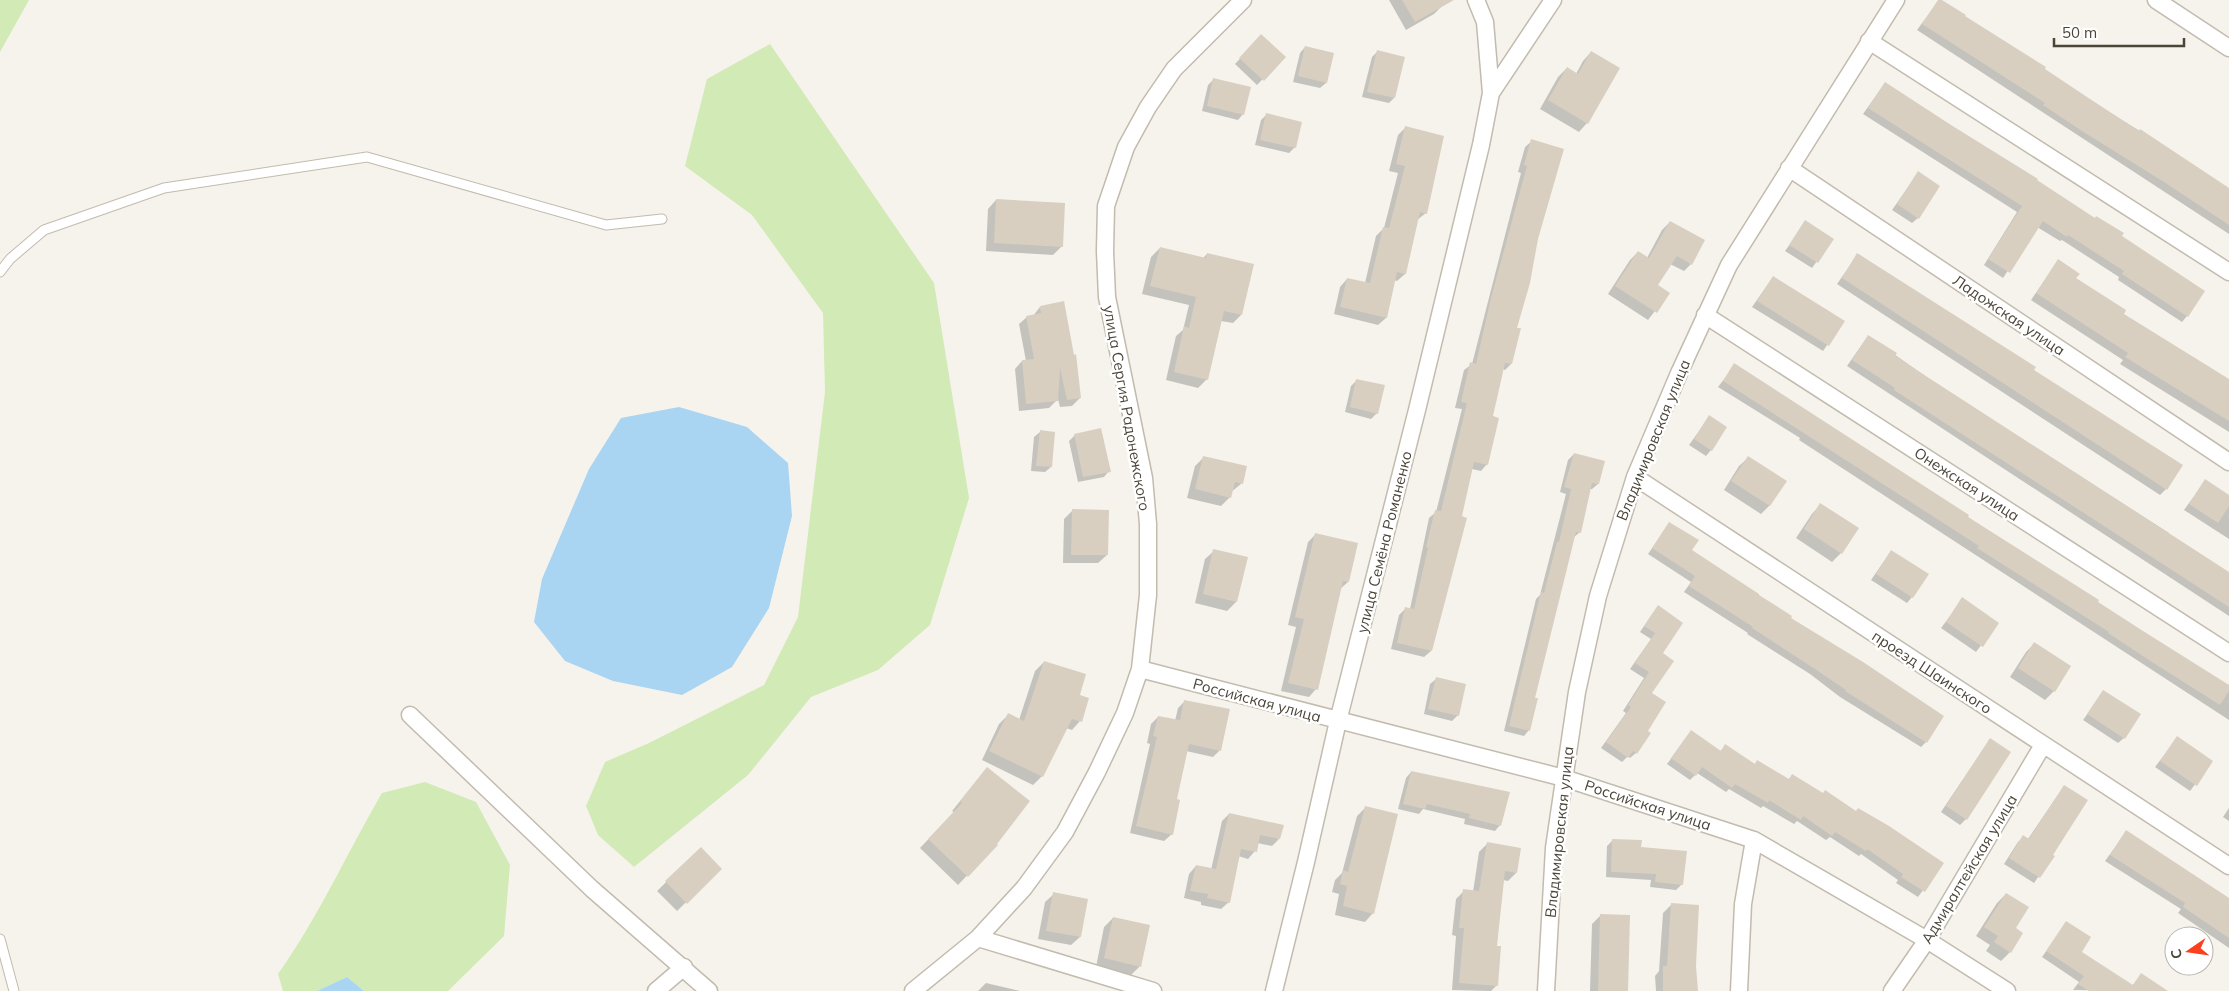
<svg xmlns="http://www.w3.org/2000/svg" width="2229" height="991" font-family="Mulish,sans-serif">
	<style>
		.green { fill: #d2eab5 }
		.water { fill: #a9d4f2 }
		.shadow { fill: #0003 }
		.building { fill: #d8cfc1 }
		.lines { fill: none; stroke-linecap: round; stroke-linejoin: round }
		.service-casing { stroke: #c2bbae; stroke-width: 11 }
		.minor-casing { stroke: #c2bbae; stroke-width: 19 }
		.service { stroke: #fff; stroke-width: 9 }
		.minor { stroke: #fff; stroke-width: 16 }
		.labels { text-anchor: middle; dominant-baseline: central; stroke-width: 5; stroke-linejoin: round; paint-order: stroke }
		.street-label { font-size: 15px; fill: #4b4439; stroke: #fff }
	</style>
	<rect width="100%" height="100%" fill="#f6f3ec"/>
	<path class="green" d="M0 0H29L0 52Z
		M770 44 934 283 969 498 930 625 878 670 811 697 748 775 634 867 598 835 586 806 605 762 649 743 764 685 798 617 825 392 823 313 752 215 685 166 707 79Z
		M425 782 476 802 510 865 504 936 448 991H364L347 977 317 991H283L278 974C318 918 347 853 382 793Z"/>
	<path class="water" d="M679 407 747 427 788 463 792 516 769 608 732 667 682 695 613 681 565 661 534 622 542 579 589 469 621 418Z
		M347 977 364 991H317Z"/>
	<path class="shadow" d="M1389 0H1439L1443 5 1434 14 1406 30Z
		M1939 0 2086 98 2166 147 2229 189V234L1917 30Z
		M1261 36 1284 57 1257 85 1235 64Z
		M1305 47 1333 54 1326 83 1320 88 1293 82 1300 53Z
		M1377 52 1394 98 1389 103 1362 97 1372 57Z
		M1591 52 1587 123 1579 132 1540 109 1558 77 1567 68 1576 74 1583 61Z
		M1214 79 1243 114 1238 120 1202 111 1208 85Z
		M1885 83 2120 236 2187 316 2182 322 2118 280 2119 277 2062 240 2060 241 2037 227 2003 278 1984 265 2017 212 1863 114Z
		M1266 115 1295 147 1289 153 1255 145 1261 120Z
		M1405 128 1426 213 1417 220 1405 274 1397 281 1394 280 1386 318 1378 325 1334 314 1340 287 1347 279 1365 283 1376 236 1384 228 1398 173 1389 171 1398 135Z
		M1532 141 1537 239 1516 328 1511 364 1505 370 1503 369 1492 417 1487 464 1481 471 1472 469 1460 517 1465 518 1431 651 1424 657 1391 649 1399 615 1406 608 1410 609 1429 518 1436 512 1462 409 1455 408 1464 370 1472 364 1521 173 1518 172 1525 147Z
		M1918 173V218L1912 223 1892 210Z
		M996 200 1062 246 1053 255 986 251 988 209Z
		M1670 222 1691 264 1684 271 1670 264 1656 286 1668 294 1648 320 1608 294 1630 260 1638 252 1647 258 1662 230Z
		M1806 222 1833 239 1812 268 1785 251Z
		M1160 248 1202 259 1207 254 1241 315 1233 323 1221 321 1207 379 1198 388 1166 380 1176 336 1183 330 1189 305 1142 294 1151 257Z
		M1858 254 2032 370 2166 489 2160 495 1837 284Z
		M2058 261 2075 279 2122 314 2229 383V432L2120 364 2123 360 2031 300Z
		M1773 277 1843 322 1823 351 1752 307Z
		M1040 307 1080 398 1072 406 1060 407 1058 399 1049 408 1019 411 1015 369 1022 361H1026L1019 324 1027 317 1033 316Z
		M1868 336 1938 385 2169 533 2168 534 2229 574V616L1847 366Z
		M1735 365 2229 688V720L1799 440 1800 438 1718 387Z
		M1357 380 1377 413 1371 419 1345 412 1351 386Z
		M1709 417 1711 450 1706 456 1689 445Z
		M1040 432 1051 467 1045 472 1031 471 1034 437Z
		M1075 435 1109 471 1104 477 1078 482 1069 441Z
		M1574 454 1603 462 1598 484 1592 489H1590L1580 532 1573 538 1534 698 1529 730 1524 736 1504 731 1536 599 1540 595 1566 494 1560 492 1568 460Z
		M1204 457 1245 467 1241 484 1231 492 1230 497 1221 506 1187 498 1195 466Z
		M1748 458 1785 481 1769 506 1761 514 1724 490 1739 466Z
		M2205 481 2229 496V539L2184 510Z
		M1820 505 1841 553 1832 562 1796 538 1812 514Z
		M1073 510 1107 555 1098 563H1063L1064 519Z
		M1670 523 1691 551 1789 618 1926 742 1921 747 1840 697 1810 674 1747 634 1748 633 1684 592 1691 582 1648 554Z
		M1316 534 1348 582 1339 590 1316 689 1309 697 1281 691 1296 627 1288 625 1308 542Z
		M1214 551 1246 558 1236 602 1227 611 1195 603 1205 559Z
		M1891 551 1912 597 1907 603 1871 580Z
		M1963 599 1998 623 1976 652 1941 628Z
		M1653 613 1661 653 1650 694 1646 731 1636 753 1630 758 1628 756 1622 762 1601 748 1626 713 1623 711 1644 678 1630 669 1651 639 1640 632Z
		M2034 644 2070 667 2054 691 2045 700 2010 677 2026 652Z
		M1044 662 1078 696 1080 721 1072 730 1066 728 1042 776 1033 785 982 760 999 724 1008 715 1019 720 1035 671Z
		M1436 679 1458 715 1452 721 1424 714 1430 684Z
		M2104 691 2124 738 2118 743 2083 720Z
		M1185 701 1220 750 1213 757 1186 751 1175 800 1172 834 1164 841 1130 833 1150 744 1147 743 1151 724 1158 717 1175 721 1178 708Z
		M1691 732 1719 752 1726 746 1754 765 1758 761 1788 780 1792 776 1942 864 1918 897 1896 883 1898 880 1861 854 1859 856 1830 837 1826 840 1797 821 1794 824 1763 806 1761 808 1729 789 1726 792 1697 773 1690 780 1667 764Z
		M2177 738 2212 762 2190 791 2155 767Z
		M1990 739 1966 819 1960 825 1941 812Z
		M987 768 996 845 958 885 920 848 954 812 952 811Z
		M1411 772 1500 825 1495 831 1464 824 1465 819 1423 809 1419 814 1398 809 1406 778Z
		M2064 786 2051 855 2053 856 2034 883 2004 864 2018 842 2024 837 2028 839Z
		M1366 807 1373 913 1365 922 1335 915 1339 894 1332 892 1335 880 1342 873 1357 816Z
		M2229 808V821L2223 817Z
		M1229 814 1279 839 1272 846 1257 843 1255 851 1248 859 1238 856 1229 902 1221 909 1201 905V902L1184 898 1189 874 1196 866 1211 870 1222 821Z
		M2126 832 2229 899V948L2178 913 2181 909 2105 861Z
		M1613 840 1682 884 1676 890 1650 887 1651 880 1606 877 1607 846Z
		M1487 844 1516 873 1508 881 1503 880 1496 947 1497 985 1491 991 1452 990 1456 936 1452 935 1456 899 1464 891 1473 892 1479 852Z
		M700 849 720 869 677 911 657 891Z
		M1054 894 1080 937 1071 945 1038 939 1045 902Z
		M2006 894 2014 928 2010 952 2001 961 1986 951 1990 945 1976 936 1997 903Z
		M1671 905 1694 966 1696 991H1656L1655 976 1659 971 1663 913Z
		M1601 915 1626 991H1590L1592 924Z
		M1113 918 1140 966 1131 975 1096 967 1104 927Z
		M2067 922 2080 952 2132 986 2141 975 2162 991 2073 990 2079 982 2042 957Z
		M986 983 1020 991H978Z"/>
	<path class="building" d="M1402 0H1454L1415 22Z
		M1938 0H1942L1966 15 1965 16 2046 67 2045 69 2087 97 2139 131 2140 129 2229 188V225L2164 182 2082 131 2043 105 2045 103 1922 24Z
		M1261 34 1286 57 1264 81 1239 58Z
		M1305 46 1334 53 1327 83 1298 76Z
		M1377 50 1405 57 1395 98 1367 92Z
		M1591 51 1620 68 1588 124 1548 100 1567 67 1578 74Z
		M1213 78 1251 87 1244 115 1207 106Z
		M1885 82 1951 125 2038 179 2037 180 2095 218 2096 216 2124 233 2122 236 2205 291 2188 317 2122 274 2124 271 2068 235 2067 237 2043 221 2010 273 1988 259 2022 206 1868 108Z
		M1266 113 1302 122 1296 148 1260 140Z
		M1405 126 1444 136 1427 214 1420 212 1406 274 1397 272 1387 318 1340 307 1347 278 1370 283 1383 227 1389 228 1405 166 1396 164Z
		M1531 139 1564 149 1538 239 1530 283 1517 328H1521L1512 364 1505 363 1493 416 1499 418 1488 465 1474 462 1462 516 1467 518 1432 651 1397 643 1405 607 1414 609 1428 548 1426 547 1435 510 1441 511 1467 403 1461 402 1470 362 1476 364 1491 298 1527 166 1524 165Z
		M1918 171 1940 186 1919 219 1897 204Z
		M996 199 1065 203 1063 247 994 243Z
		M1805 220 1834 239 1818 263 1789 245Z
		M1670 221 1705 240 1692 265 1677 256 1658 285 1670 293 1657 313 1615 286 1638 251 1649 258Z
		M1160 247 1206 258 1207 253 1254 264 1242 315 1224 311 1208 380 1174 372 1184 326 1189 328 1196 297 1150 286Z
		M1857 253 2036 367 2034 370 2183 465 2167 490 1842 278Z
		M2058 259 2080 274 2076 278 2126 310 2124 314 2229 379V421L2125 357 2128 353 2036 293Z
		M1773 276 1845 321 1829 346 1757 301Z
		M1064 301 1074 355 1076 354 1081 398 1067 400 1060 368 1058 401 1026 404 1022 360 1034 359 1026 316 1041 313 1040 306Z
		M1868 335 1897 353 1895 356 2229 572V607L1894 390 1895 388 1852 360Z
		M1734 363 1969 515 1968 517 2099 600 2098 602 2143 631 2229 685V691L2220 705 2152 662 2108 633 2109 632 1977 548 1979 546 1723 381Z
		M1356 379 1385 385 1378 414 1350 407Z
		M1709 415 1727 427 1712 451 1694 439Z
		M1101 428 1111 472 1083 477 1074 434Z
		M1040 430 1055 432 1052 467 1036 466Z
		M1574 453 1605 461 1599 484 1592 483 1581 533 1576 532 1535 698H1538L1530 731 1509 726 1541 592 1544 593 1557 542H1559L1571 489 1564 487Z
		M1203 456 1247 466 1243 484 1235 482 1231 498 1195 489Z
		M1748 456 1787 481 1770 506 1731 481Z
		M2205 479 2229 495V506L2218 523 2189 504Z
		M1820 503 1859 528 1842 554 1804 529Z
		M1072 509 1109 510 1108 555H1071Z
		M1669 522 1699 540 1692 550 1759 594V595L1792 616 1791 618 1863 662 1944 716 1927 743 1845 691 1846 690 1815 669 1752 628 1753 627 1689 586 1695 576 1652 548Z
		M1315 533 1358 543 1349 582 1343 581 1318 690 1288 683 1304 619 1295 617Z
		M1213 549 1248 557 1237 602 1203 594Z
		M1891 550 1929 574 1913 598 1876 574Z
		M1962 597 1999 623 1983 647 1946 622Z
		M1658 605 1683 623 1663 653 1674 661 1652 693 1666 702 1648 731 1651 733 1637 754 1633 751 1628 758 1606 742 1631 707 1628 705 1649 672 1635 663 1655 633 1644 626Z
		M2034 642 2071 666 2055 692 2018 668Z
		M1044 661 1086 674 1080 695 1089 698 1082 722 1072 719 1043 777 989 751 1008 713 1024 721Z
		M1436 677 1466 684 1459 716 1428 709Z
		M2103 690 2141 714 2125 739 2087 714Z
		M1184 700 1230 709 1221 751 1189 744 1177 799 1180 800 1173 835 1136 826 1157 737 1153 736 1158 716 1180 720Z
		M1691 730 1721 751 1725 744 1755 764 1757 760 1789 779 1792 774 1823 793 1825 790 1856 811 1858 808 1889 826 1944 863 1925 892 1901 877 1903 874 1867 849 1866 851 1835 832 1832 836 1803 816 1801 820 1769 800 1768 803 1735 784 1732 788 1702 767 1696 776 1671 758Z
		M2177 736 2213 761 2197 786 2160 761Z
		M1990 738 2011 752 1967 820 1946 806Z
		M987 767 1030 801 997 844 998 845 968 877 928 839 962 803 960 801Z
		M1411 771 1510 792 1501 826 1469 818 1470 814 1427 804 1425 809 1403 804Z
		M2064 785 2088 800 2053 855 2055 856 2040 878 2009 858 2023 835 2029 839Z
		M1365 806 1398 814 1374 914 1343 906 1347 886 1340 884 1343 870 1348 872Z
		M1229 813 1284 825 1280 839 1260 835 1257 852 1241 849 1230 903 1207 898 1208 894 1190 891 1196 865 1216 869Z
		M2126 830 2229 898V938L2183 907 2185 903 2110 855Z
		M1612 839 1642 840 1641 847 1687 851 1683 885 1655 882 1656 874 1611 872Z
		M1487 842 1521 848 1517 873 1505 871 1497 946H1501L1498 986 1459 983 1464 928H1459L1463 889 1479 891Z
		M701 847 722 869 687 904 665 881Z
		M1053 892 1088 899 1081 937 1046 931Z
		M2006 893 2029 907 2016 928 2023 933 2011 953 1994 942 1998 936 1984 927Z
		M1671 903 1699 905 1696 966 1698 991H1663V966H1667Z
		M1600 914 1630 915 1628 991H1598Z
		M1113 917 1150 925 1141 967 1104 958Z
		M2066 921 2091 937 2082 952 2133 985 2141 973 2168 991H2089L2078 984 2084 976 2046 951Z"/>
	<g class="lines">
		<g class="service-casing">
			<path id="service" d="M0 272 10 259 44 230 164 188 367 157 606 225 662 219
				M0 939 14 991"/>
		</g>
		<g class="minor-casing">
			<path id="minor" d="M2156 0 2229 48
				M1869 41 2229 272
				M1491 93 1553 0
				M1789 168 2229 462
				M1705 315 2229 653
				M1635 477 2229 866
				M1140 669 1564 778 1754 840 1927 940 2007 991
				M410 715 592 889 709 991
				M978 938 1153 991
				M656 991 684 967
				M913 991 978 938 1024 888 1065 832 1097 772 1125 713 1140 669 1148 595V524L1144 478 1107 297 1105 251 1106 206 1126 147 1148 107 1174 69 1243 0
				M1274 991 1306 862 1338 721 1417 410 1481 145 1491 93 1485 22 1476 0
				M1546 991 1554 848 1577 692 1598 596 1635 477 1680 371 1729 265 1896 0
				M1739 991 1743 904 1754 840
				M1892 991 1927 940 2043 745"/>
		</g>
		<use href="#service" class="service"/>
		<use href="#minor" class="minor"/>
	</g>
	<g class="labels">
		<g class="street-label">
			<text transform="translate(2009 315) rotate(34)">Ладожская улица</text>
			<text transform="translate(1127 408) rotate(80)">улица Сергия Радонежского</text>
			<text transform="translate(1653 440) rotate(-68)">Владимировская улица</text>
			<text transform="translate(1967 484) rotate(33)">Онежская улица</text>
			<text transform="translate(1384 542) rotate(-76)">улица Семёна Романенко</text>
			<text transform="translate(1932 672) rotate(33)">проезд Шаинского</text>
			<text transform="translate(1257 700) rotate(15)">Российская улица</text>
			<text transform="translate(1648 805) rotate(18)">Российская улица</text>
			<text transform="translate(1559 832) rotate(-84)">Владимировская улица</text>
			<text transform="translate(1969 869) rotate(-59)">Адмиралтейская улица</text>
		</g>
	</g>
	<g transform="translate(2189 951) rotate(257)"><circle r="24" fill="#ffffff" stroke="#b7b4b0"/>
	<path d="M0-4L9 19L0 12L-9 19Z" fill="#fc3f1d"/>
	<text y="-8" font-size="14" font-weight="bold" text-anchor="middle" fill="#4b4439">С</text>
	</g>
	<path d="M2054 38v8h130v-8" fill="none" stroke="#4b4439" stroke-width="2.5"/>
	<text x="2062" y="38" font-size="15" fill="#4b4439" stroke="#ffffff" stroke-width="4" paint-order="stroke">50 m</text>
</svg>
